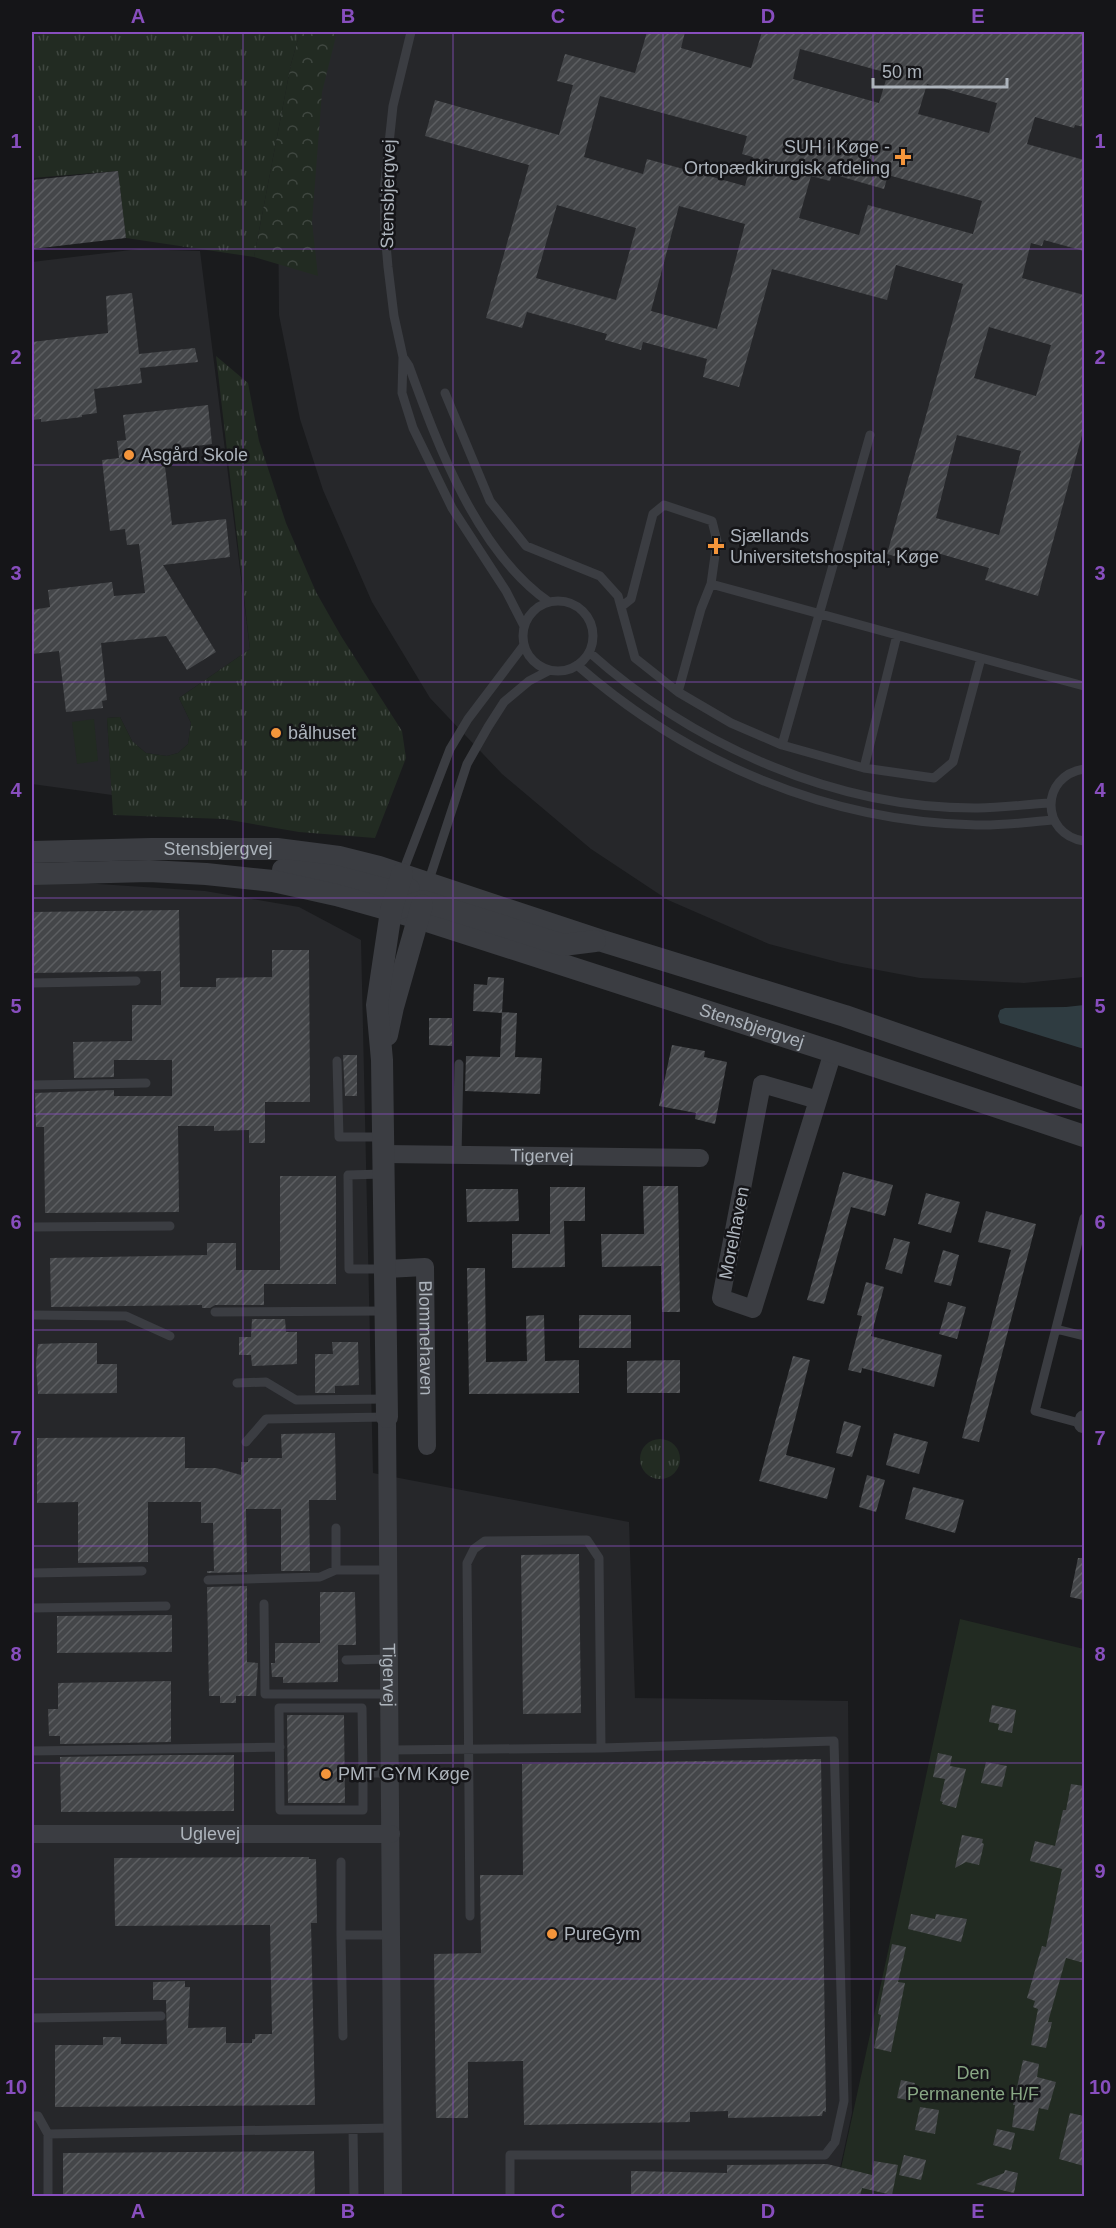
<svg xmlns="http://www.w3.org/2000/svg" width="1116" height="2228" font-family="Arial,sans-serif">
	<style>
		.built { fill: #26272a }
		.grass { fill: url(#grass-tufts) }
		.forest { fill: url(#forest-crowns) }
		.garden { fill: #222b22 }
		.water { fill: #2f3c41 }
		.building { fill: url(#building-hatch); fill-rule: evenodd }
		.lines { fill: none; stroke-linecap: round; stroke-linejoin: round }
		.service { stroke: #3b3d42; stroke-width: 9 }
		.minor { stroke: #3b3d42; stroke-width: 18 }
		.tertiary { stroke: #3b3d42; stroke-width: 22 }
		.grid { fill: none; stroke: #884ebe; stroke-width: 1.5; stroke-opacity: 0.55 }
		.poi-dot { fill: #f4953b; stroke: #151518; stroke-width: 2 }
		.labels { text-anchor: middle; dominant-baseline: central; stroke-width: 5; stroke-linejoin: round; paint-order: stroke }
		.poi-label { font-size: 18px; fill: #adb4bc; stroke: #151518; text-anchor: start }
		.street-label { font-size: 18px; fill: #adb4bc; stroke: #151518 }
		.park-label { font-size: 18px; fill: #88a784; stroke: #151518 }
		.neatline { fill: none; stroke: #884ebe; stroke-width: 2 }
		.grid-label { font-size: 20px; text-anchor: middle; font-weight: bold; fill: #884ebe }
	</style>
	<defs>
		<pattern id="grass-tufts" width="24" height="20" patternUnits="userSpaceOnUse" patternTransform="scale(1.5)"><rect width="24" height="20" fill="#222b22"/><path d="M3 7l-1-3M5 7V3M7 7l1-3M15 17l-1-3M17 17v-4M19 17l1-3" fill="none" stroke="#3f4740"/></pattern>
		<pattern id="forest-crowns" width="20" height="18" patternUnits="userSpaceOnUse" patternTransform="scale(1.5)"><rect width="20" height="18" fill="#222b22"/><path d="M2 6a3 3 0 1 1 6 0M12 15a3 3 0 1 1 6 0" fill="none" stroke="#3f4740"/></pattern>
		<pattern id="building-hatch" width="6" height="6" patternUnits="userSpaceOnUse" patternTransform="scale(1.5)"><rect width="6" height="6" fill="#444649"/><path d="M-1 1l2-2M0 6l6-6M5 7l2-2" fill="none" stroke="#5c5e61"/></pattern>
	</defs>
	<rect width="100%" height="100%" fill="#1a1b1d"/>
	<path class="built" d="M309 32H1084V977L1024 983 920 978 841 963 769 944 668 900 591 849 502 774 430 698 372 602 323 490 300 419 279 315 278 196Z
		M139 249 200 251 250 649 179 698 191 723 188 744 178 753 167 756 146 753 132 741 120 717 107 718 112 795 32 784V262Z
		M53 881 205 891 299 907 361 940 373 1473 629 1522 635 1698 848 1701 852 2113 834 2196H32V884Z"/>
	<path class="grass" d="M32 32H300L291 64 254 257 126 238 118 171 32 178Z
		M216 356 248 383 259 441 286 523 316 592 341 636 402 731 406 758 375 838 299 832 224 819 113 815 107 718 120 717 132 741 146 753 167 756 178 753 188 744 191 723 179 698 250 649Z
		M640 1459a20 20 0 1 1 40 0a20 20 0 1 1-40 0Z"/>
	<path class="forest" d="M300 32H337L322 92 312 222 318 276 254 257 291 64Z"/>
	<path class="garden" d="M94 719 98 761 77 764 72 722Z
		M960 1619 1084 1649V2196H835Z"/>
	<path class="water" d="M1084 1005V1049L1000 1023 998 1016 1000 1010 1005 1008 1066 1007Z"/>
	<path class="building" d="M647 32H685L681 48 751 68 762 32H1084V127L1075 125 1074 128 1035 117 1027 144 1084 160V251L1044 240 1042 246 1031 243 1022 278 1084 295V428L1038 596 985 580 989 568 927 550 924 564 887 554 963 284 896 265 887 300 772 269 739 387 703 377 707 359 643 342 641 350 605 340 607 334 527 312 522 328 486 318 529 165 425 136 435 100 559 135 573 85 557 81 565 54 635 73ZM800 49 888 73 879 103 793 79ZM927 84 997 103 989 133 918 114ZM600 96 747 136 742 154 753 157 745 186 647 159 643 174 584 157ZM832 174 884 189 888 175 982 201 973 234 868 205 859 235 799 218 811 176 830 181ZM557 205 636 228 616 300 536 278ZM679 206 745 224 717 329 651 311ZM989 327 1051 345 1036 396 974 378ZM957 435 1021 451 999 535 936 518Z
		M118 171 126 238 32 249V180Z
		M132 293 139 354 195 348 198 362 140 368 142 383 94 389 97 413 82 415V417L41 422V419L32 420V342L108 333 106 296Z
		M208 405 212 444 163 450 172 525 226 519 230 557 163 565 216 652 187 670 166 636 101 643 107 700 102 701 103 708 66 712 59 651 32 654V610L50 607 48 590 112 582 114 596 145 593 139 544 127 545 125 529 110 531 102 460 119 458 117 441 126 440 123 415Z
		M179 910 180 987H216V978L272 977V950H309L310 1102H265V1143H249V1130L214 1131V1126H178L179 1212 45 1213 44 1127H36L35 1093 114 1090V1096H172V1060H114V1077L74 1078 73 1042 132 1041V1005H161V971L32 973V912Z
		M488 977 504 978 502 1013 473 1011 474 984 487 985Z
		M502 1012 517 1013 515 1057 542 1058 540 1094 465 1091 466 1056 500 1057Z
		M429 1018H452V1046L429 1045Z
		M672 1045 705 1051 704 1057 727 1062 715 1124 695 1119 696 1113 659 1106Z
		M343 1055H357V1096H345Z
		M843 1172 893 1185 885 1216 851 1207 824 1304 807 1300Z
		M280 1176H336V1284H264V1305H215L210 1308H202V1305L51 1307 50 1258 207 1255V1243H236V1270H280Z
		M643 1186H678L680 1312H662L661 1266 602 1267 601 1234H644Z
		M550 1187H585V1221H564L565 1267 512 1268V1234H550Z
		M466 1189H518L519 1221 467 1222Z
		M926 1193 960 1202 951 1233 918 1224Z
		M986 1211 1036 1224 979 1442 962 1438 1011 1250 978 1242Z
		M894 1238 910 1242 902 1274 885 1269Z
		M943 1250 959 1255 951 1286 934 1282Z
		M467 1268H485L486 1362 527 1361 526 1316 544 1315 545 1361 579 1360V1393L469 1394Z
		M866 1282 884 1287 871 1336 942 1355 934 1387 862 1368 861 1373 848 1370 862 1316 857 1315Z
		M948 1302 966 1307 957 1339 939 1334Z
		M579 1315H631V1348H579Z
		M252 1319H285L286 1332H297V1364L252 1366 251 1355H239V1337H251Z
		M332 1342H358L359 1385 335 1386V1393H315V1354H333Z
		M65 1343H97V1364H117V1393L38 1394 36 1364 38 1344Z
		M793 1356 810 1360 786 1455 835 1468 827 1499 759 1481Z
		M680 1360V1393H627V1361Z
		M844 1421 861 1426 852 1457 836 1453Z
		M335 1433 336 1500H309L310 1571H281V1509H246L247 1572 207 1573V1571H214L213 1523H201V1502H148V1562L78 1563V1502L37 1503V1438L185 1437V1468H216L241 1475V1462H248V1458H282L281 1434Z
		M894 1433 928 1442 919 1474 886 1465Z
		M867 1475 885 1480 876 1512 859 1507Z
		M913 1487 964 1500 955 1533 905 1519Z
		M579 1554 581 1713 523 1714 521 1555Z
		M1078 1558H1084V1600L1070 1597Z
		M247 1586V1662L258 1663 256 1696H236V1703H220V1696H209L207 1587Z
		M320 1592H355L356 1645H338V1682L283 1683V1677H272L271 1663H275V1643H320Z
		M172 1615V1652L57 1653V1616Z
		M171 1681V1742L60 1744V1736H49L48 1709H58V1683Z
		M992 1705 1016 1710 1012 1733 998 1730 999 1724 989 1722Z
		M287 1715H344L345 1803H288Z
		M938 1753 952 1756 950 1766 966 1769 956 1808 942 1804 943 1802 940 1801 945 1779 933 1777Z
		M172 1755H234V1811L61 1812 60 1757Z
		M821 1759 826 2112 823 2111 822 2116 728 2118V2111L690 2112V2122L524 2125 523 2061 468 2062V2118H436L434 1954 481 1953 480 1875H523L522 1764Z
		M986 1762 1007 1766 1002 1787 981 1783Z
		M1071 1784 1084 1786V1963L1066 1958 1048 2022H1052L1046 2048 1031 2045 1038 2009 1033 2007 1035 2001 1027 1998 1042 1946 1046 1947 1062 1869 1030 1861 1035 1841 1055 1846 1063 1810H1066Z
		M962 1835 983 1839 982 1843 984 1844 979 1865 966 1862 955 1868Z
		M309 1857V1859H316L317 1923H311L315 2105 55 2107V2045H103V2037H121V2044H167L166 2000H153V1982L185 1981V1987H190L188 2028 226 2027V2043H252V2039H255V2034H272L270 1925 115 1926 114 1858Z
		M911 1914 935 1919 936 1914 967 1919 961 1942 908 1929Z
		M892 1944 906 1947 898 1982 905 1983 891 2052 874 2048 881 2015 878 2014Z
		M1023 2060 1039 2064 1037 2077 1056 2082 1048 2110 1039 2108 1034 2131 1012 2127 1015 2105H1013Z
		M901 2080 915 2083 912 2101 897 2098Z
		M920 2107 939 2110 935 2134 915 2130Z
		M1070 2113 1084 2116V2166L1059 2159Z
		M997 2129 1015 2133 1011 2150 993 2145Z
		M314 2151 315 2196H63V2153Z
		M904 2155 926 2160 921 2180 899 2175Z
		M874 2161 898 2165 892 2195 862 2188 860 2196H631V2171L727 2173V2165L827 2164 872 2175Z
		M1005 2170 1018 2173 1014 2193 976 2184 1004 2173Z"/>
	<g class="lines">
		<path class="service" d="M411 32 393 106 384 190 385 232 388 267 394 316 403 357 402 393 413 428 452 508 506 591 524 626
			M403 357 409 366C438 446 477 552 549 602
			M445 393 490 501 526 546 600 576 618 596 635 658 678 692 731 723 782 745 864 768 934 778 953 762 981 658 1084 686
			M523 636a35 35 0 1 1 70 0a35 35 0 1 1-70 0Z
			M621 607 631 599 653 514 664 505 712 521 717 541 711 584
			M589 652C693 745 836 809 978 808 1002 808 1027 804 1051 803
			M577 665C688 762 827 822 976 825 1002 826 1028 822 1054 820
			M678 692 701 609 711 584 981 658
			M782 745 870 435
			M864 768 897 635
			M1084 769C1040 776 1040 834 1084 841
			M402 874 450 749 468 719 524 645
			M428 883 467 764 488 727 504 702 529 681 550 670
			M32 983 136 981
			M337 1061 339 1137H382
			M32 1085 146 1083
			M457 1155 459 1064
			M382 1174 348 1175 349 1269H386
			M32 1227 170 1226
			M215 1312 384 1311
			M32 1315 126 1316 170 1336
			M1056 1329 1084 1336
			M237 1383 266 1382 296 1400 387 1399
			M1083 1424 1035 1411 1084 1218
			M246 1442 266 1419 387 1417
			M336 1528V1570H389
			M32 1573 142 1571
			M208 1580 320 1577 336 1570
			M264 1604 265 1694H389
			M32 1608 166 1606
			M346 1660 389 1659
			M391 1750 601 1748 834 1741 844 2101 835 2142 825 2155H510V2196
			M32 1751 280 1747
			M363 1773V1810H280L279 1708H362L363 1773H391
			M341 1862V1935H392
			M470 1916 467 1563 474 1549 485 1541 587 1540 599 1558 601 1748
			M341 1935 343 2036
			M32 2018 161 2016
			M32 2116H38L48 2134 392 2128
			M353 2129 354 2196
			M48 2134V2196"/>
		<g class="minor">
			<path d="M818 1100 762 1084 721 1298 753 1309C779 1223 807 1138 833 1052"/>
			<path id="s1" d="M384 1154 700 1158"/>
			<path id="s2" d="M386 1269 425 1267 427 1446"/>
			<path id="s3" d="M387 1417 393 2196"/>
			<path d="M1083 1424 1084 1419"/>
			<path id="s4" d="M32 1834H391"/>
		</g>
		<g class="tertiary">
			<path id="s5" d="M32 852 151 849H277L339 857 379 867 599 940 845 1016 1084 1099"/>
			<path d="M283 870 334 876 396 892 409 889"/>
			<path id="s6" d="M32 874 149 871 206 874 273 881 336 895 418 918 833 1052 1084 1136"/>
			<path d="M391 911 423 901 563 945 595 941"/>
			<path d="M387 1035 393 1007 422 905"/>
			<path d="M387 1417 382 1060 377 1005 391 911 402 874"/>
		</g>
	</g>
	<path class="grid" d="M243 32V2196M453 32V2196M663 32V2196M873 32V2196M32 249H1084M32 465H1084M32 682H1084M32 898H1084M32 1114H1084M32 1330H1084M32 1546H1084M32 1763H1084M32 1979H1084"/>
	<g class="poi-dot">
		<path d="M900 148h6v6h6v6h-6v6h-6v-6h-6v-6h6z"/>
		<circle cx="129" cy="455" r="6"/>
		<path d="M713 537h6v6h6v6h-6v6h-6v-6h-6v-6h6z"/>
		<circle cx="276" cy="733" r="6"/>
		<circle cx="326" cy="1774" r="6"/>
		<circle cx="552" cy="1934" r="6"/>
	</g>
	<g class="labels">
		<g class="poi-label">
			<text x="890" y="147" text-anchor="end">SUH i Køge -<tspan x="890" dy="21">Ortopædkirurgisk afdeling</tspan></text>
			<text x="141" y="455">Asgård Skole</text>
			<text x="730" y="536">Sjællands<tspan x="730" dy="21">Universitetshospital, Køge</tspan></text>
			<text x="288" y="733">bålhuset</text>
			<text x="338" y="1774">PMT GYM Køge</text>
			<text x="564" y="1934">PureGym</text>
		</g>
		<g class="street-label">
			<text transform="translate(388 194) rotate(-89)">Stensbjergvej</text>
			<text stroke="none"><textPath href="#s5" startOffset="186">Stensbjergvej</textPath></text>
			<text stroke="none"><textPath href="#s6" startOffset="742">Stensbjergvej</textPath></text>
			<text stroke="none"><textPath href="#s1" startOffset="158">Tigervej</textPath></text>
			<text transform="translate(734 1233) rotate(-79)">Morelhaven</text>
			<text stroke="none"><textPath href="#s2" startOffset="110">Blommehaven</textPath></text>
			<text stroke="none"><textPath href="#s3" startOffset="258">Tigervej</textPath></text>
			<text stroke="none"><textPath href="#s4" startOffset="178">Uglevej</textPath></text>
		</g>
		<g class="park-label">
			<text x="973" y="2073">Den<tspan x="973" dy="21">Permanente H/F</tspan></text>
		</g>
	</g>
	<rect width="1116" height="2228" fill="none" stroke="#151518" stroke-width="66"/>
	<path d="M873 78v9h134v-9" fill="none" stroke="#adb4bc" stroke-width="3"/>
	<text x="882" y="78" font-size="18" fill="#adb4bc" stroke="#151518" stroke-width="4.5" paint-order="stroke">50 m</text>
	<rect x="33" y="33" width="1050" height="2162" class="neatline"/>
	<g class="grid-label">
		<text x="138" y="23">A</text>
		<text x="348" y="23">B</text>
		<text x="558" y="23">C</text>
		<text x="768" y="23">D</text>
		<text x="978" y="23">E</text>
		<text x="16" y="148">1</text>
		<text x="1100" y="148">1</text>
		<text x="16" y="364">2</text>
		<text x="1100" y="364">2</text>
		<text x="16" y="580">3</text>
		<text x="1100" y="580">3</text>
		<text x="16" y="797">4</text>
		<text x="1100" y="797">4</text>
		<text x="16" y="1013">5</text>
		<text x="1100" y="1013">5</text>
		<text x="16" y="1229">6</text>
		<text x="1100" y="1229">6</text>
		<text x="16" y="1445">7</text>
		<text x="1100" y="1445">7</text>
		<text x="16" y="1661">8</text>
		<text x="1100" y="1661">8</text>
		<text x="16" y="1878">9</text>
		<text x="1100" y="1878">9</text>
		<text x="16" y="2094">10</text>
		<text x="1100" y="2094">10</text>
		<text x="138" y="2218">A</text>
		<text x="348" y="2218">B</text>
		<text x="558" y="2218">C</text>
		<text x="768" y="2218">D</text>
		<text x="978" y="2218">E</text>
	</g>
</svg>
